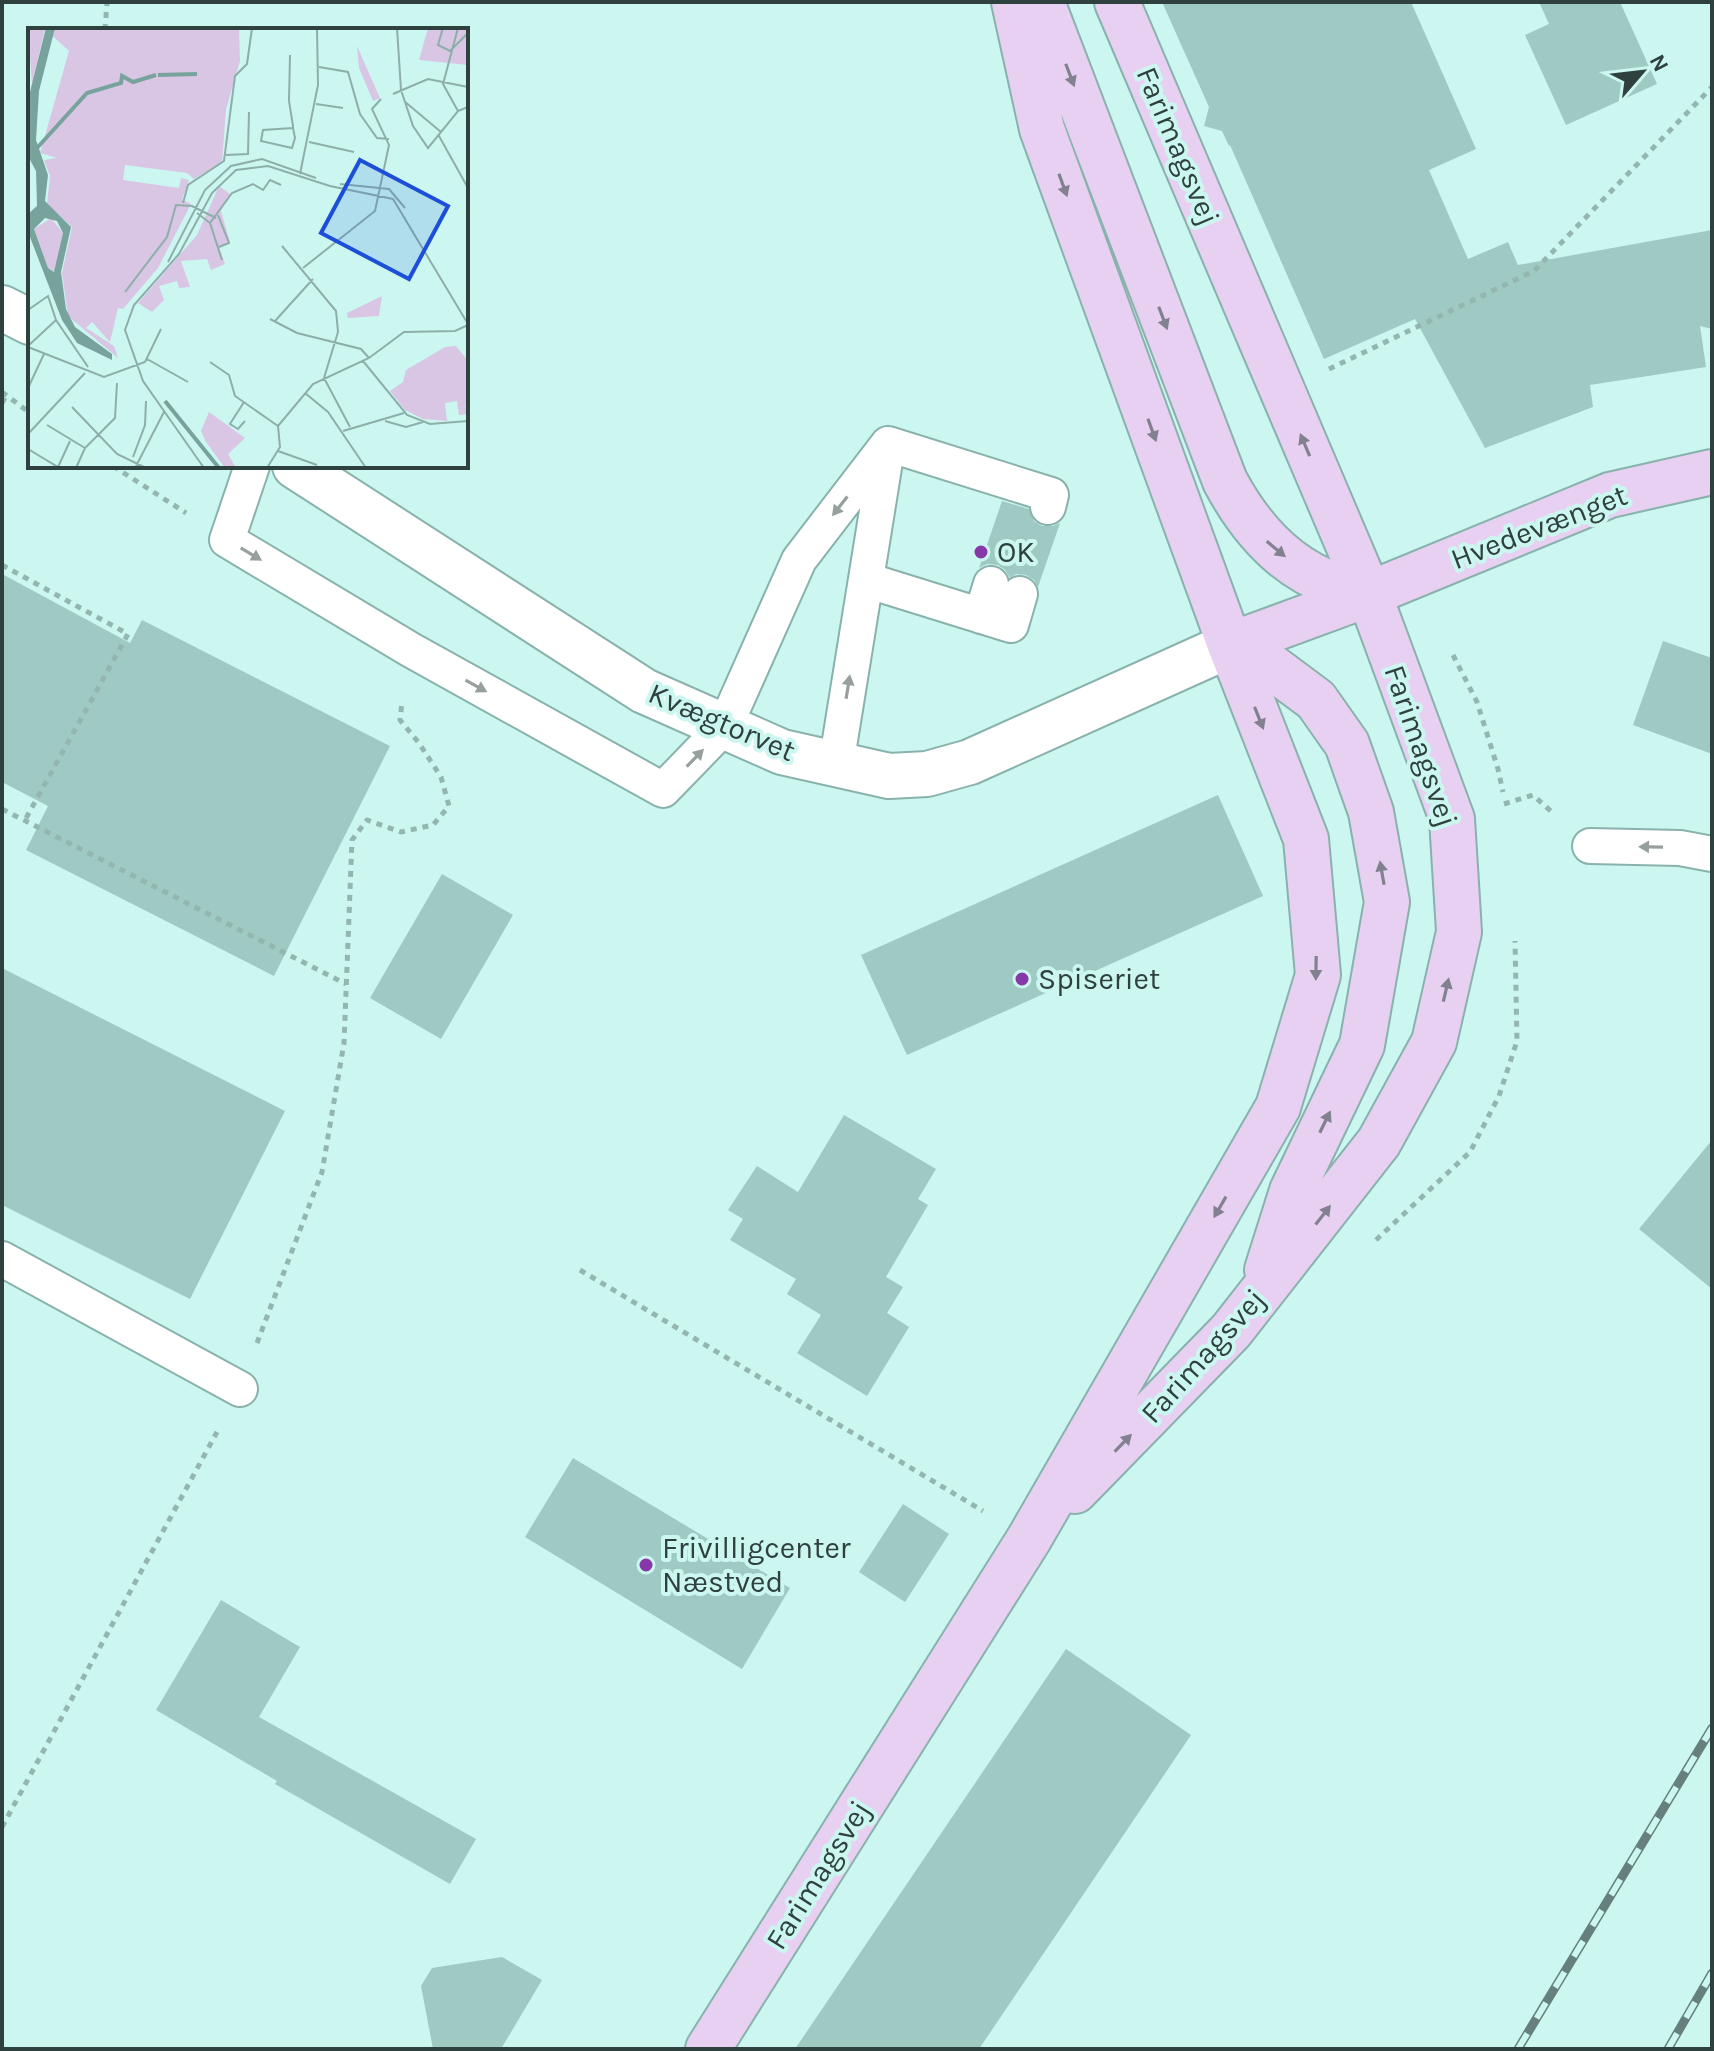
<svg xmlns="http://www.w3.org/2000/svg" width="1714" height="2051" font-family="Karla,sans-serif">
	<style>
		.building { fill: #9ecac3 }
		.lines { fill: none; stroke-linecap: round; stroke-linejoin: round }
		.lane-casing { stroke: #89b2ac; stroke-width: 38 }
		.street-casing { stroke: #89b2ac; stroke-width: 48 }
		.secondary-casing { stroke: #89b2ac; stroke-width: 48 }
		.path { stroke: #94b6b1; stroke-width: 5; stroke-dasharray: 6 6; stroke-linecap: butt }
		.lane { stroke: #fff; stroke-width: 34 }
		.street { stroke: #fff; stroke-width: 44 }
		.secondary { stroke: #e7d0f1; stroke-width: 44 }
		.rail-casing { stroke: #66817d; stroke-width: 9 }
		.rail { stroke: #ccf7f0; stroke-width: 6; stroke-dasharray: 18; stroke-linecap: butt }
		.oneway { fill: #82818f }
		.oneway2 { fill: #97a09e }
		.poi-dot { fill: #8738a8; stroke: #ccf7f0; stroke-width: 3 }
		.labels { text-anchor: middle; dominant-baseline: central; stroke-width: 8; stroke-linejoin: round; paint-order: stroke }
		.street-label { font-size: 30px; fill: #2f413e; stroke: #ccf7f0 }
		.poi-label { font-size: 30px; fill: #2f413e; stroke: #ccf7f0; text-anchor: start }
		.inset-river { fill: none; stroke: #78a39d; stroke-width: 4 }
		.inset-road { fill: none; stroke: #8daea9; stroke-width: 2 }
		.view { fill: #1d4ed8; fill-opacity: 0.15; stroke: #1d4ed8; stroke-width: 4 }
		.inset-edge { fill: none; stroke: #2f413e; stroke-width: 4 }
	</style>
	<rect width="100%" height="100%" fill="#ccf7f0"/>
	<path class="building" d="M1162 2H1411L1476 149 1429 170 1468 259 1508 242 1518 265 1712 230V329L1700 326 1706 367 1590 385 1593 407 1485 448 1415 319 1324 359 1230 145 1229 146 1222 131 1204 126 1209 107Z
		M1539 2H1620L1657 84 1566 125 1525 35 1549 24Z
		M1002 501 1029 509 1034 521 1042 526H1053L1060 523 1038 587 1034 580 1026 575 1016 574 1010 578 1005 570 998 565 987 564 979 568Z
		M2 574 130 643 142 620 390 746 274 976 26 850 48 806 2 782Z
		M1663 641 1712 658V754L1633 725Z
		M1218 795 1263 896 907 1055 861 955Z
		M442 874 513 915 441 1039 370 998Z
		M2 968 285 1111 190 1299 2 1205Z
		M844 1115 936 1169 918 1199 928 1205 886 1277 903 1287 887 1313 909 1327 867 1396 797 1353 821 1315 787 1294 796 1279 730 1240 743 1219 728 1210 757 1166 798 1192Z
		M1712 1140V1289L1639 1229Z
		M573 1458 790 1588 742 1669 525 1537Z
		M903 1504 949 1534 905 1602 859 1572Z
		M221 1600 300 1647 259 1717 476 1839 450 1884 275 1784 277 1781 156 1710Z
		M1066 1649 1191 1735 979 2049H795Z
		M502 1957 542 1980 501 2049H433L421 1986 432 1968Z"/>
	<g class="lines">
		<g class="lane-casing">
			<path id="lane" d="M888 444 1051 495 1048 507
				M252 466 227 540 411 650 663 790 725 726 799 560 888 444
				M866 580 1011 625 1020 594
				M981 616 991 584
				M836 765 887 449
				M1590 846 1680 848 1712 854
				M2 1259 240 1389"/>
		</g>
		<g class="street-casing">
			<path id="street" d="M2 308 30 322
				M295 466 644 691 782 752 889 776 927 774 970 762 1230 645"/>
		</g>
		<g class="secondary-casing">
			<path id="secondary" d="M1042 2 1225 481C1249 526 1283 566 1332 584 1343 589 1357 591 1369 594
				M1230 645 1261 659 1316 700 1347 744 1371 812 1387 902 1362 1045 1292 1191 1267 1270
				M1230 645 1369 594 1610 495 1712 472
				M1075 1491 1231 1331 1379 1142 1434 1042 1459 932 1452 819 1369 594 1117 2
				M708 2049 1029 1539 1278 1107 1318 975 1306 839 1230 645 1042 129 1014 2"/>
		</g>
		<path class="path" d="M105 30 107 2
			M1329 369 1534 271 1712 87
			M2 392 30 413
			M2 403 6 396
			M113 466 186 513
			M2 565 128 634 25 820
			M1453 655 1477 702 1498 769 1503 792
			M1504 804 1533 795 1553 813
			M2 809 346 984
			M1376 1240 1470 1152 1499 1096 1517 1041 1515 941
			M580 1270 983 1511
			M257 1343 322 1172 344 1043 352 840 367 820 401 832 433 825 449 806 441 777 419 743 400 720 402 702
			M2 1827 217 1432"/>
		<use href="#lane" class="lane"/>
		<use href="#street" class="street"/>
		<use href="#secondary" class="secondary"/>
		<g class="rail-casing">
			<path id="rail" d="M1518 2049 1712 1728
				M1668 2049 1712 1973"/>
		</g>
		<use href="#rail" class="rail"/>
	</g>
	<defs><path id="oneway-solid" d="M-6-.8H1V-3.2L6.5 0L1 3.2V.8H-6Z" transform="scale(2)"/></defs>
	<g class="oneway">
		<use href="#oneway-solid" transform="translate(1070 75) rotate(69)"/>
		<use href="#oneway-solid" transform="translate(1063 185) rotate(70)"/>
		<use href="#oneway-solid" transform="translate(1163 318) rotate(69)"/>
		<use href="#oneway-solid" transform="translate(1152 430) rotate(70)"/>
		<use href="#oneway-solid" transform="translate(1305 445) rotate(-113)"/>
		<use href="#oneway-solid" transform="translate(1276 549) rotate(40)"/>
		<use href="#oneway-solid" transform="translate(1259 718) rotate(68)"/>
		<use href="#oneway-solid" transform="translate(1382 873) rotate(-100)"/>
		<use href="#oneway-solid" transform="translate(1316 968) rotate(91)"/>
		<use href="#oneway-solid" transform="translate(1446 990) rotate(-77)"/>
		<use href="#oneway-solid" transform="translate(1325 1122) rotate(-64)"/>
		<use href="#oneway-solid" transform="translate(1220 1207) rotate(120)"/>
		<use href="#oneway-solid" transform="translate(1323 1215) rotate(-52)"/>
		<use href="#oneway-solid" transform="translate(1123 1443) rotate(-46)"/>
	</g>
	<g class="oneway2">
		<use href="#oneway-solid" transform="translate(840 506) rotate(128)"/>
		<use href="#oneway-solid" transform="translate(251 554) rotate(31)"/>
		<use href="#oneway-solid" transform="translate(476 686) rotate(29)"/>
		<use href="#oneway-solid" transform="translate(848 687) rotate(-81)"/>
		<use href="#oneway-solid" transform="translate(695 758) rotate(-46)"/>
		<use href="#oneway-solid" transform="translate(1651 847) rotate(-179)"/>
	</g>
	<g class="poi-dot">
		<circle cx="981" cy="552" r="8"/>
		<circle cx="1022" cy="979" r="8"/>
		<circle cx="646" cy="1565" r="8"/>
	</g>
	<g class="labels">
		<g class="street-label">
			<text transform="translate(1178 146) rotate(67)">Farimagsvej</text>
			<text transform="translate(1539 527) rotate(-21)">Hvedevænget</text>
			<text transform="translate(722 722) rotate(23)">Kvægtorvet</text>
			<text transform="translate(1421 746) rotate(71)">Farimagsvej</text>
			<text transform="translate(1203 1356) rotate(-48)">Farimagsvej</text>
			<text transform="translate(818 1875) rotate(-58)">Farimagsvej</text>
		</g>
		<g class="poi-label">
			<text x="997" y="552">OK</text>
			<text x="1038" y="979">Spiseriet</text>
			<text x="662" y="1548">Frivilligcenter<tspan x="662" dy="34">Næstved</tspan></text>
		</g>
	</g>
	<g transform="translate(28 28)">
		<rect width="440" height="440" fill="#ccf7f0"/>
		<path d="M0 0H211L212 33 198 81 194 134 166 151 159 145 97 137 95 152 151 160 153 150 161 152 154 171 163 176 130 240 95 281 90 280 82 314 64 294 58 300 86 318 90 330 40 288 34 245 44 199 19 176 22 148 16 132 29 130 12 125 41 23 17 1 4 57ZM400 0H440V37L391 32ZM329 18 352 70 345 73 331 40ZM191 158 202 166 193 183 202 214 191 219 197 236 183 242 179 231 153 233 162 259 151 260 149 253 131 258 136 272 124 284 110 275 169 207ZM23 190 35 205 27 244 20 240 6 201ZM354 268 351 288 320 290 319 285ZM428 318 440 333V378L434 379H440V386L431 387 429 373 417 375 419 393 395 391 377 382 362 363 375 354 378 342 417 319ZM181 384 217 410 200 426 208 440H197L178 414 173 403Z" fill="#d9c5e4"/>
		<path d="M18 0H27L11 63 8 112 20 147 17 173 43 199 33 244 38 281 47 299 84 326V332L49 315 34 292 0 204V186L9 178 8 143 0 128 2 64ZM17 190 29 193 35 205 26 244 20 240 6 201Z" fill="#78a39d" fill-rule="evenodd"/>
		<path class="inset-river" d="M130 47 169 46M9 120 59 65 93 55 94 48 105 54 128 47M137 373 191 440"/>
		<path class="inset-road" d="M369 0 373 62 385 98 400 120 430 83 440 79M415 0 410 17 422 23 440 5M430 0 415 56 430 83M262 27 261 73 265 98V100L267 110 264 120 233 113 235 102 265 100M291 39 320 44 332 86 349 110 361 111M365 66 400 51 440 59M376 73 413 104M288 76 315 80M411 108 440 160M281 114 326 124M198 127 220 126 221 84M272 146 290 57 289 0M312 156 361 161 377 180M155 175 160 157 196 133 207 48 219 36 224 0M169 185 182 195 194 232M190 187 201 215 191 219M182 195 204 165 225 156 235 162 242 152 253 157M254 218 308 283 310 304 296 350M140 234 177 162 203 138 234 131 288 150M275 240 347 183 361 117 344 81 353 71M97 264 139 209 148 177 164 178 188 190M0 282 20 268 28 292 60 339M242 291 269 305 333 321 341 330M247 293 285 251M0 318 28 292M0 319 76 349 117 334 133 301M119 331 160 354M335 333 379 387 402 396 440 393M182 334 201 347 207 368 250 398M296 350 322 399M0 360 16 326M277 365 300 384 338 440M216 374 202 396 210 401 217 393M44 379 89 426 118 440M357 393 378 399 395 394M19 397 57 420M250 398 285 356 341 330 376 304 427 303 440 297M315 403 376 385M0 406 57 345M0 421 30 439 42 413M250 423 289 437M105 429 117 397 118 373M48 440 57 420 87 390 89 355M107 440 136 384M176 440 115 353 97 302 106 277 151 226 184 165 208 142 240 138 302 158 365 171 440 296M239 440 252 419 250 398"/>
		<path class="view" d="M332 132 420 178 381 251 293 205Z"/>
		<rect width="440" height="440" class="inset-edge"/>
	</g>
	<rect width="1714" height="2051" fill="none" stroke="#2f413e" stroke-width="8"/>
	<g transform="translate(1642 72) rotate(62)" stroke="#ccf7f0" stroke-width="6" paint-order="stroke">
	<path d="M0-6L14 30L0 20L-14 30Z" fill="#2f413e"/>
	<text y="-12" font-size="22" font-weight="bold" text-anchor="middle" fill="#2f413e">N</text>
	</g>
</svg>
